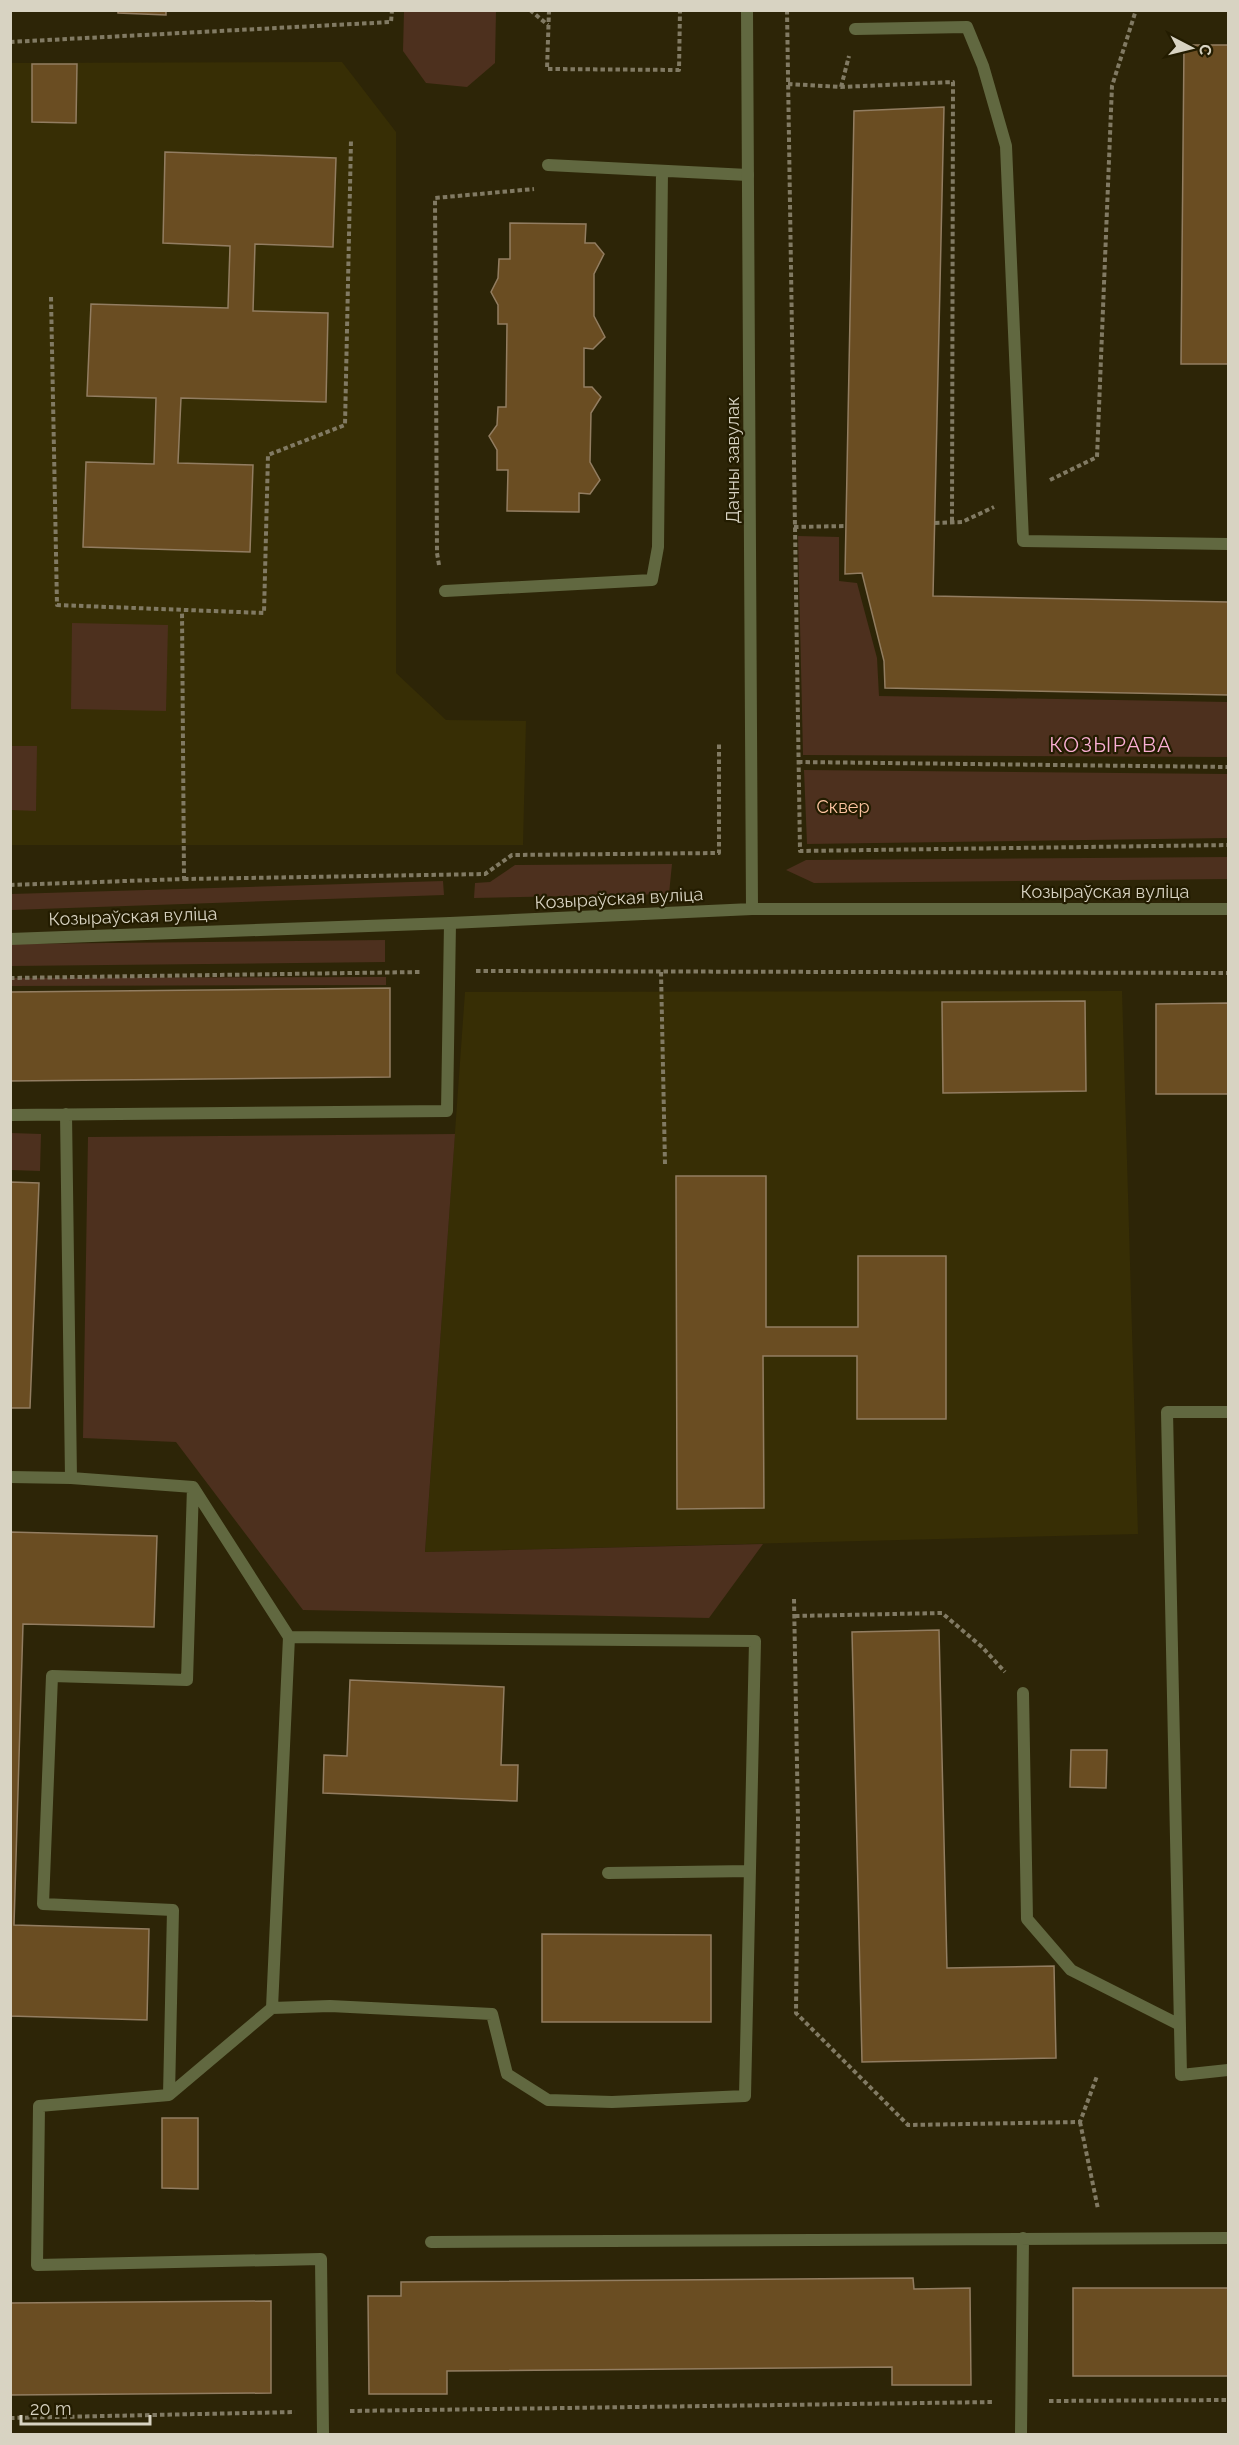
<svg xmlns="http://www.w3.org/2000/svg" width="1239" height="2445" font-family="Raleway,sans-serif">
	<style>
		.built { fill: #372e05 }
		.green { fill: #4d301e }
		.building { fill: #6a4d22; stroke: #927d61; stroke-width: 1.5 }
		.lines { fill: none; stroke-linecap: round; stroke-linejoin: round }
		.path { stroke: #817a63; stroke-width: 4; stroke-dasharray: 4.5 3; stroke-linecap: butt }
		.lane { stroke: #616840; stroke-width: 12 }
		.street { stroke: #616840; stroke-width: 12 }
		.labels { text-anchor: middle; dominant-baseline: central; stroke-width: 4.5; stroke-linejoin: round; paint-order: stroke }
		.street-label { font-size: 18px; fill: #d8d3c2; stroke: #231c00 }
		.park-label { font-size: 18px; fill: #fdc4a1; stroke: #231c00 }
		.quarter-label { font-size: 21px; letter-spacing: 1.5px; fill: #faaed3; stroke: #231c00 }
	</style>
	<rect width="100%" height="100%" fill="#2d2507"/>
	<path class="built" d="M342 62 396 132V673L446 720 526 721 523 845H11L10 63Z
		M1122 991 1138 1534 425 1552 465 992Z"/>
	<path class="green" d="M404 11H496L495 63 467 87 426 83 403 51Z
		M798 536 839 537V581L857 583 877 658 879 696 1228 702V757L803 755Z
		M72 623 168 625 166 711 71 709Z
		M11 746H37L36 811 11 810Z
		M804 770 1228 774V838L807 844Z
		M1228 857V879L814 883 786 870 806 860Z
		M672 864 669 894 474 898 475 883 490 882 515 865Z
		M443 881 444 895 11 910V894Z
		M385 940V962L11 966 10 944Z
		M386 977V985L10 986 11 978Z
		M11 1133 41 1134 40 1171 11 1170Z
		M455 1134 425 1552 763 1544 709 1618 303 1610 176 1442 83 1438 88 1137Z"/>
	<path class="building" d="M118 10H166V15L118 13Z
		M1184 45H1228V364H1181Z
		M32 64H77L76 123 32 122Z
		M944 107 933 596 1228 602V695L885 688 884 661 862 573 845 574 854 111Z
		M165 152 336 158 333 247 255 244 253 311 328 313 326 402 181 398 178 463 253 465 250 552 83 547 86 462 154 464 156 398 87 396 91 304 228 308 230 246 163 243Z
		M510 223 586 224 585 243H595L604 254 594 274V316L605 337 593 349 584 348V387H592L601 397 591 413 590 462 600 480 590 494 579 493V512L507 511 508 470H497V450L489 436 497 425 498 407H506L507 324H498V305L491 292 498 278 499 259H510Z
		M390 988V1077L10 1081V992Z
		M1085 1001 1086 1091 943 1093 942 1002Z
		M1228 1003V1094H1156V1004Z
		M676 1176H766V1327H858V1256H946V1419H857V1356H763L764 1508 677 1509Z
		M10 1182 39 1183 30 1408H10Z
		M10 1532 157 1536 154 1627 23 1624 14 1925 149 1929 147 2020 10 2016Z
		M939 1630 947 1968 1054 1966 1056 2058 862 2062 852 1632Z
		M350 1680 504 1687 501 1765H518L517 1801 323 1793 324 1755 347 1756Z
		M1071 1750H1107L1106 1788 1070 1787Z
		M542 1934 711 1935V2022H542Z
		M162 2118H198V2189L162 2188Z
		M913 2278 914 2289 970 2288 971 2385H892V2367L447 2371V2394H369L368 2296H401V2282Z
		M1073 2288H1228V2376H1073Z
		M271 2301V2393L10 2395V2303Z"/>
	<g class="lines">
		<path class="path" d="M530 10 548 25
			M549 10 547 69 679 70 680 10
			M787 10 800 851 1228 845
			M10 42 391 22 392 10
			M788 84 841 87 953 82 952 522
			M841 87 849 56
			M51 297 57 605 264 613 268 455 345 425 351 140
			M1050 480 1097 457 1112 86 1136 10
			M935 523 962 522 994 507
			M794 527 846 526
			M439 565 437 553 435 198 534 189
			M798 762 1228 767
			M184 879 485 874 512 855 719 853V744
			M10 885 184 879 182 611
			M476 971 1228 973
			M661 972 665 1164
			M10 978 421 972
			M794 1599 798 1820 796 2013 908 2125 1080 2122 1097 2076
			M795 1616 942 1613 982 1647 1005 1672
			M1080 2122 1098 2209
			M1049 2401 1228 2400
			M350 2411 994 2402
			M10 2418 295 2412"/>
		<path class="lane" d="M855 29 967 27 983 66 1006 146 1023 541 1228 544
			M548 165 748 175
			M445 591 652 580 658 547 662 171
			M66 1114 71 1478
			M10 1115 447 1111 450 923
			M1228 1412H1167L1181 2075 1228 2070
			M10 1477 71 1478 193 1487 187 1680 52 1676 43 1904 173 1910 169 2095 39 2106 37 2265 321 2259 323 2434
			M1023 1693 1027 1919 1071 1970 1178 2024
			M608 1873 750 1871
			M272 2008 289 1637
			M169 2095 272 2008 330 2006 492 2014 507 2074 548 2100 612 2102 745 2096 755 1641 289 1637 193 1487
			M431 2242 1228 2238
			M1021 2434 1023 2238"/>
		<path class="street" d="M747 10 752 909
			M10 939 450 923 752 909H1228"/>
	</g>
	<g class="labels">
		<g class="street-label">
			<text transform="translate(732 460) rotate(-90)">Дачны завулак</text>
			<text x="1105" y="891">Козыраўская вуліца</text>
			<text transform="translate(619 898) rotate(-3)">Козыраўская вуліца</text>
			<text transform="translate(133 916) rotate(-2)">Козыраўская вуліца</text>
		</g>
		<g class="park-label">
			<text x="843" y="806">Сквер</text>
		</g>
		<g class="quarter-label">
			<text x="1111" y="744">КОЗЫРАВА</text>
		</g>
	</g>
	<rect width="1239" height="2445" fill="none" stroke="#d8d3c2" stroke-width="24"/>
	<g transform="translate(1191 48) rotate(97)" stroke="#231c00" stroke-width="4.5" paint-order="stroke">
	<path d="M0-4.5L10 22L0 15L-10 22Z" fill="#d8d3c2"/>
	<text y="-9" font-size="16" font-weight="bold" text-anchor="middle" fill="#d8d3c2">С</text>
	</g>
	<path d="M21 2415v9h129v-9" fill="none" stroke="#d8d3c2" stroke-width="3"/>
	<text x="30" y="2415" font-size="18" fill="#d8d3c2" stroke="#231c00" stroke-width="4.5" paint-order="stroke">20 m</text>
</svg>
